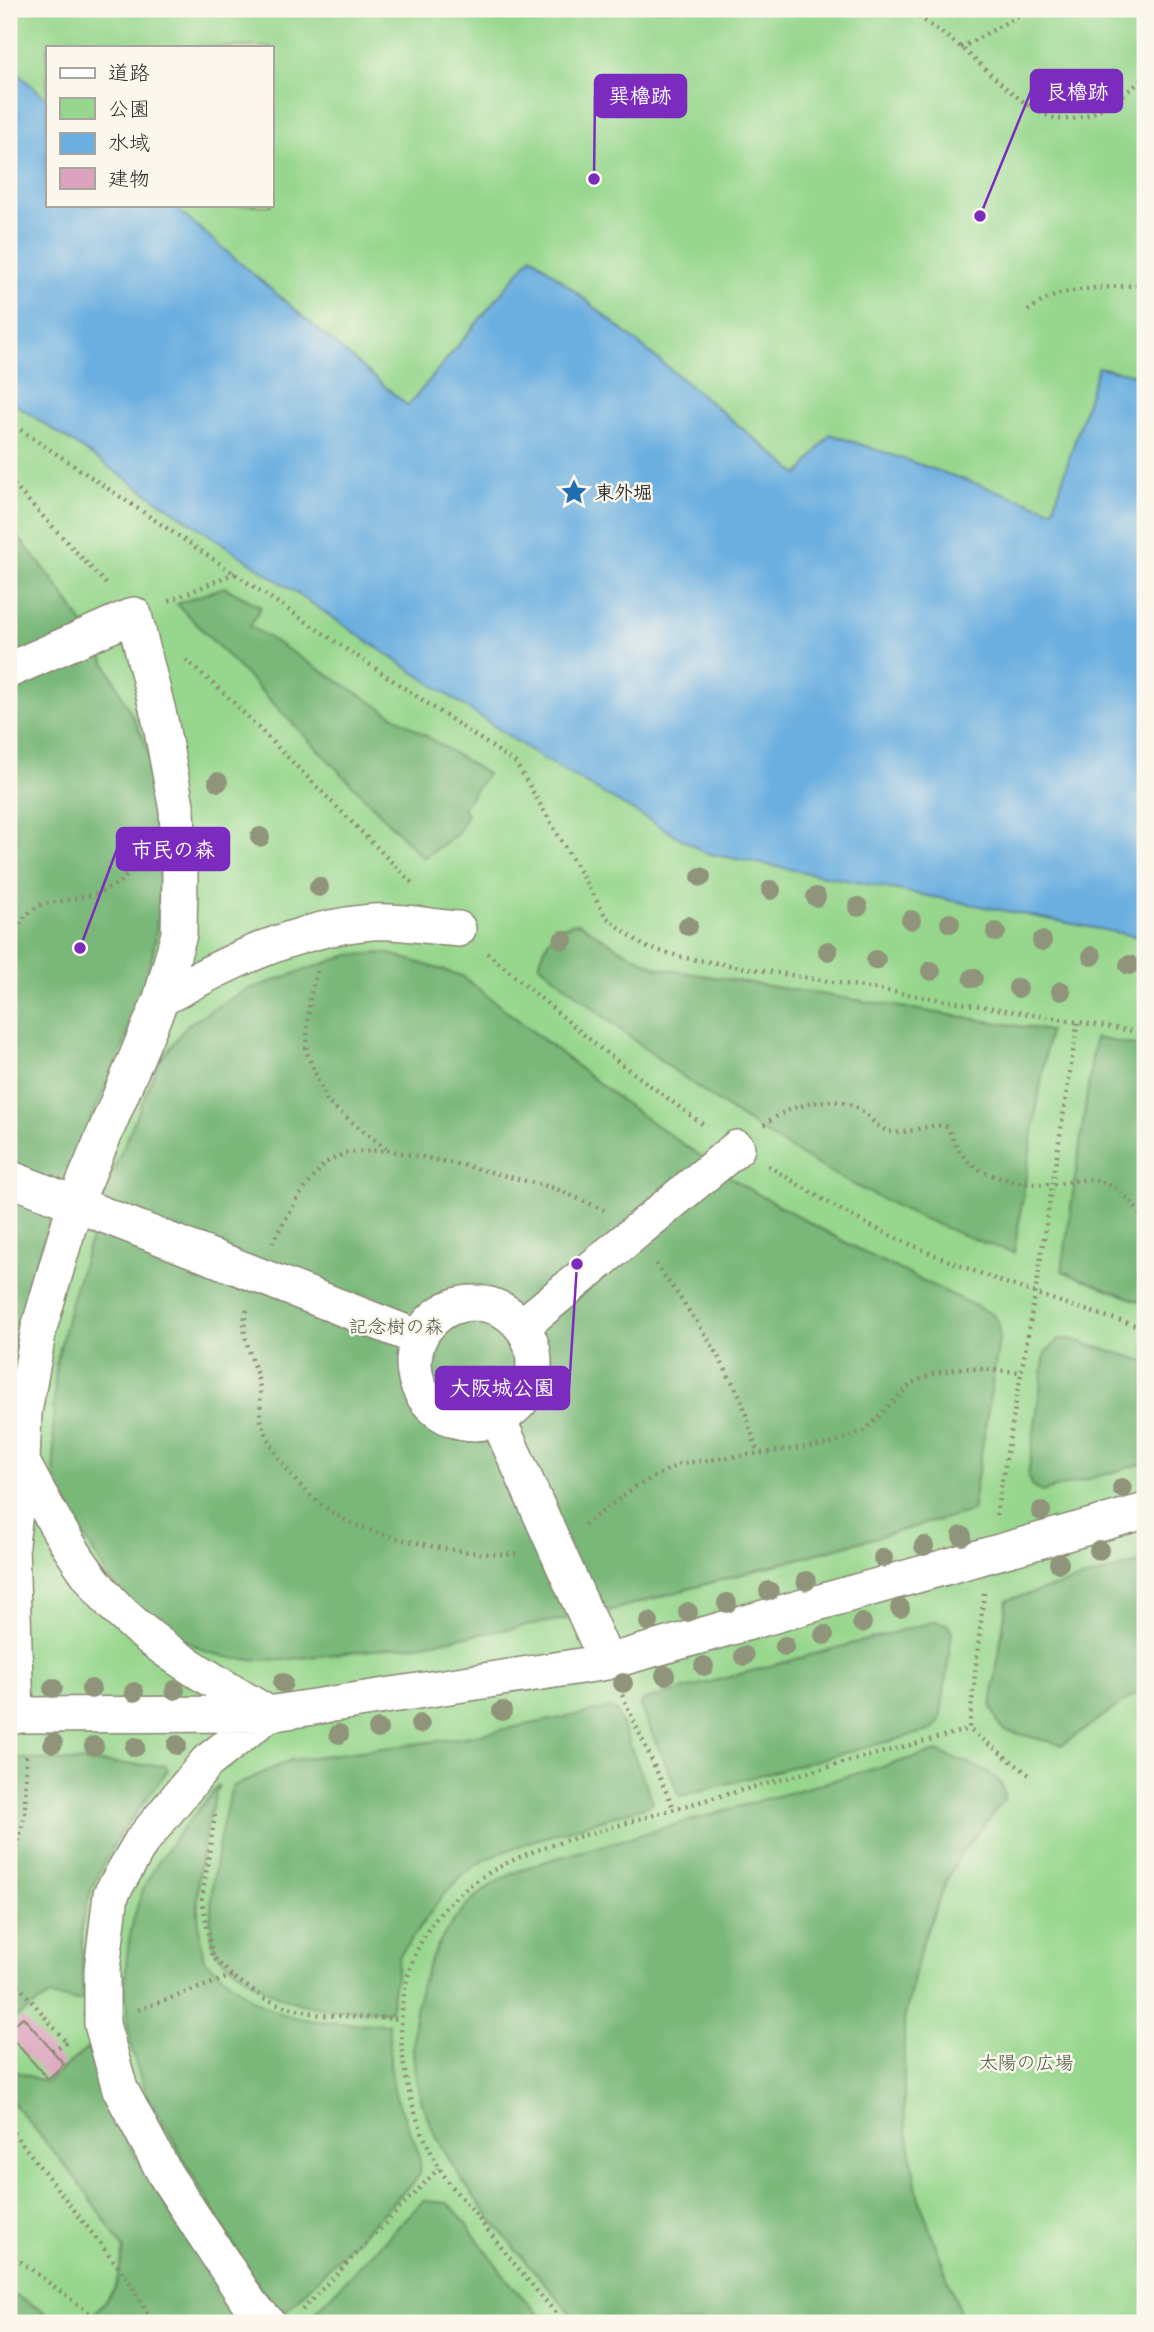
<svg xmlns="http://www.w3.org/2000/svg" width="1154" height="2332" font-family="Delius,'Klee One',sans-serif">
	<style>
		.green { fill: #97d78d; stroke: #61815c; stroke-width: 2; fill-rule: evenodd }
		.forest { fill: #79b878; stroke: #527252; stroke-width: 2 }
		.water { fill: #6bafe0; stroke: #4b6d86; stroke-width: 2 }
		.building { fill: #dca3be }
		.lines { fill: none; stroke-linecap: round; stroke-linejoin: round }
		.street-casing { stroke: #8a8674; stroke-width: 38 }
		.path { stroke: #8a8674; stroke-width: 4.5; stroke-dasharray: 2 5; stroke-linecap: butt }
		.street { stroke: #fff; stroke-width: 35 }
		.tree { fill: #8f947a }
		.labels { text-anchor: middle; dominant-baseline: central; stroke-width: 5; stroke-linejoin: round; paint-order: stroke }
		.poi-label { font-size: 19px; font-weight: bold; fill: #2b2b2b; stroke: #fbf7ec; text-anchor: start }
		.park-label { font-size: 19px; fill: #465644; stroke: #fbf7ec }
		.leader { fill: none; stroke: #7b2cbf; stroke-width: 2.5 }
		.callout-dot { fill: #7b2cbf; stroke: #fbf7ec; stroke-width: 2.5 }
		.callout { fill: #7b2cbf; stroke: #7b2cbf; stroke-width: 2.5 }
		.callout-label { font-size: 21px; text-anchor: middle; font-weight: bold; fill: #fff }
	</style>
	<rect width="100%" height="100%" fill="#fbf7ec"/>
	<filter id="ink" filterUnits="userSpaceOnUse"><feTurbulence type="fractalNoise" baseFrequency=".0143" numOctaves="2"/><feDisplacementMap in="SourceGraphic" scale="14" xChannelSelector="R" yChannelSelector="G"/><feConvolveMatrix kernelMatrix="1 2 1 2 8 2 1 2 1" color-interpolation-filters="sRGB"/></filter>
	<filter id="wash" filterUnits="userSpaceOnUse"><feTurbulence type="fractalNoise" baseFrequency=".00686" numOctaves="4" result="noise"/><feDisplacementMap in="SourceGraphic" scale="28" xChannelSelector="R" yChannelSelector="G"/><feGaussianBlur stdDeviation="1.57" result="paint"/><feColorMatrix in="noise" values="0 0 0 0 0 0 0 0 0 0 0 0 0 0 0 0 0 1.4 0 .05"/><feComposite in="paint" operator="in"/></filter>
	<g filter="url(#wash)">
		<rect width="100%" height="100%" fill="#e8e0bc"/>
		<path class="green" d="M9 9H1145V2323H9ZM47 47H271V205H47Z"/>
		<path class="forest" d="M9 528C58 579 96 640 126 704 134 719 144 736 148 752 165 818 165 912 147 978 129 1045 94 1106 69 1170 42 1236 23 1309 9 1379Z
			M224 587 261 607 250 626 487 774 463 807 467 814 457 834 423 858 177 604Z
			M579 923 618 948 658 968 1049 1031 1014 1253C836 1197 681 1082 539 964 547 940 552 925 579 923Z
			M387 953 462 976 624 1103 745 1187 863 1252 992 1314 998 1321 999 1340 972 1511 604 1612 418 1645 282 1660 236 1659 207 1652 146 1618 119 1596 55 1485 53 1420 56 1365 71 1301 109 1181 158 1064 187 1025 244 991 349 955Z
			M1095 1038 1145 1047V1304L1062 1271Z
			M1059 1339H1070L1145 1361V1463L1042 1492 1031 1485 1028 1476 1045 1353Z
			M1145 1561V1687L1062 1745 1004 1730 999 1725 991 1706 1007 1600Z
			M936 1621 947 1624 952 1633 940 1721 932 1730 680 1796 640 1706 644 1700Z
			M611 1708 617 1713 653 1802 650 1805 532 1841 486 1859 468 1871 443 1895 399 1957 390 2011C329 2011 289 2011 239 1972 232 1966 219 1958 216 1951 201 1918 222 1822 232 1787L291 1760 460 1738Z
			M937 1751C957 1762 1008 1769 1004 1800L961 1854 947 1880 922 1943 904 2020V2113L918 2196 964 2323H579C528 2263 459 2191 428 2119 395 2042 418 1939 486 1889 521 1863 573 1855 615 1842 722 1811 829 1781 937 1751Z
			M9 1758 165 1766 168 1770 119 1835 92 1887 82 1923 83 1999 78 2001 50 1996 9 2022Z
			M219 1785C199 1846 191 1896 204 1960 221 1973 237 1990 255 2001 295 2026 344 2023 389 2024 389 2046 389 2068 394 2090 399 2111 429 2161 418 2177L285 2312 272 2308C238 2252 203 2196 172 2138 162 2120 149 2101 142 2082 121 2026 120 1954 140 1898 152 1862 194 1815 219 1785Z
			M88 2048 107 2110 183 2233 243 2323H86L115 2289 124 2250 82 2186 9 2098V2062L17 2072 46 2082Z
			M423 2201 447 2203 457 2212 514 2288 547 2323H304Z
			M9 2292 65 2323H9Z"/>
		<path class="water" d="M15 71 47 99V205H172L408 406 532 256 799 475 830 434 1053 510 1098 367 1145 377V938L706 853 537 755 9 400V79Z"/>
		<g id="blocks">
			<path class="building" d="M23 2017 64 2064 48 2079 9 2035V2029Z"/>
		</g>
	</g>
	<g filter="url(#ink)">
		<use href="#blocks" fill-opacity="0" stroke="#8a8674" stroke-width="2"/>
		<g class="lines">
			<g class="street-casing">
				<path id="street" d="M9 670 134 615 160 720 177 810 180 876 179 934 161 999 75 1204 39 1328 24 1412 22 1462 11 1543 16 1716
					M161 999C226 963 296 928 372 922 400 920 431 927 458 929
					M9 1178 419 1338
					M414 1363a60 60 0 1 1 120 0a60 60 0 1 1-120 0Z
					M522 1326 737 1148
					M498 1419 607 1662
					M19 1467 22 1462C48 1510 74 1562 111 1602 154 1649 215 1681 268 1714L207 1762 141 1842 111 1894 102 1970V2024L120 2089 165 2174 250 2304 268 2323
					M9 1715 268 1714 607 1662 1145 1511"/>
			</g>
			<path class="path" d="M865 9H868
				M907 9C926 22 946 35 964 50 988 70 1028 114 1059 119 1090 123 1123 95 1145 78
				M961 48 1030 9
				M1028 311C1062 283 1104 290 1145 284
				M9 422 516 763 606 917 645 947 686 958 1145 1033
				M9 480 109 587
				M169 601 235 573
				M186 660 227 696 414 885
				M9 942 25 916 39 905 97 894 119 883 142 860
				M487 953 601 1049 705 1126
				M317 971 310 997 306 1051 327 1102 386 1149
				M764 1125C786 1107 831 1092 857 1108 870 1116 877 1130 893 1132 912 1134 930 1122 947 1127 953 1140 957 1150 967 1160 985 1179 1029 1186 1055 1184 1067 1183 1081 1178 1093 1180 1115 1182 1137 1205 1145 1224
				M768 1166C803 1187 838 1210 875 1228 962 1270 1052 1301 1145 1328
				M272 1243 299 1196 325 1163 345 1153 387 1150 471 1167 554 1188 604 1210
				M656 1264 708 1338 741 1398 758 1454
				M247 1310C238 1333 254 1360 259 1383 262 1395 259 1408 261 1420 263 1429 269 1441 274 1450 291 1481 322 1511 356 1525 398 1542 474 1557 519 1554
				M996 1515 1035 1295 1078 1020
				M584 1525 635 1487 679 1464 830 1444 864 1431 912 1383 934 1373 963 1368 1021 1372
				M984 1593 969 1729 1032 1777
				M622 1695 674 1809
				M215 1815 202 1899 212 1956 232 1976 265 1999 284 2006 321 2015 400 2019
				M9 1882 25 1814 26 1753
				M9 1974 66 2042
				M138 2010 232 1976
				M52 2050 70 2041
				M9 2127 128 2279 153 2323
				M9 2253 103 2323
				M302 2310 439 2168
				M565 2323C533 2288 504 2251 474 2213 463 2199 448 2184 439 2167 393 2086 379 1967 455 1898 503 1853 571 1840 633 1821 744 1788 857 1760 969 1729"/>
			<use href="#street" class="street"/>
		</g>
		<g class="tree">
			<circle cx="218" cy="782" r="10"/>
			<circle cx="260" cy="837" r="10"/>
			<circle cx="701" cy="877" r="10"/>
			<circle cx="319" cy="887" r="10"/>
			<circle cx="771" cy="890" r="10"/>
			<circle cx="816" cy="897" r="10"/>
			<circle cx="858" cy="907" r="10"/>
			<circle cx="911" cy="920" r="10"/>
			<circle cx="950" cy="923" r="10"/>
			<circle cx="688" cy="926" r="10"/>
			<circle cx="996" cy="932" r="10"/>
			<circle cx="563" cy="940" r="10"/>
			<circle cx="1042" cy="941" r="10"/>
			<circle cx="828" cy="951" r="10"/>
			<circle cx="1092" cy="956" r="10"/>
			<circle cx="876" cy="960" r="10"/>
			<circle cx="1129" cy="965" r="10"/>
			<circle cx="931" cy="971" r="10"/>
			<circle cx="973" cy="978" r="10"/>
			<circle cx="1018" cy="988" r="10"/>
			<circle cx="1061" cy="991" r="10"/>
			<circle cx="1122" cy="1488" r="10"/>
			<circle cx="1041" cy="1511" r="10"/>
			<circle cx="962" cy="1536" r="10"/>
			<circle cx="924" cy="1546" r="10"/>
			<circle cx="1099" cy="1550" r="10"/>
			<circle cx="883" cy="1558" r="10"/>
			<circle cx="1059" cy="1563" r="10"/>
			<circle cx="806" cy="1581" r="10"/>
			<circle cx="769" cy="1591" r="10"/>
			<circle cx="727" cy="1603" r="10"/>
			<circle cx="900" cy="1608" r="10"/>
			<circle cx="688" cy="1612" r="10"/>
			<circle cx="649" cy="1622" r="10"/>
			<circle cx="862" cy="1623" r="10"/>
			<circle cx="824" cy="1635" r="10"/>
			<circle cx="785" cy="1646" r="10"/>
			<circle cx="744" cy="1656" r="10"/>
			<circle cx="704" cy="1666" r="10"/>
			<circle cx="665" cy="1675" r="10"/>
			<circle cx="283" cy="1683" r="10"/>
			<circle cx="623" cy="1683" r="10"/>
			<circle cx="53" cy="1688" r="10"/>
			<circle cx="91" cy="1689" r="10"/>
			<circle cx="175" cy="1690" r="10"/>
			<circle cx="134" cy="1692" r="10"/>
			<circle cx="502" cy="1711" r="10"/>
			<circle cx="420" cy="1724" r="10"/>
			<circle cx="378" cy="1729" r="10"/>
			<circle cx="339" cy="1734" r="10"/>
			<circle cx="53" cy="1743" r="10"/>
			<circle cx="177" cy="1745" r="10"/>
			<circle cx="94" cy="1746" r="10"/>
			<circle cx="135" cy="1747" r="10"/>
		</g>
	</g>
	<defs>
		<g id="sight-bare" transform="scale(2.1)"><path d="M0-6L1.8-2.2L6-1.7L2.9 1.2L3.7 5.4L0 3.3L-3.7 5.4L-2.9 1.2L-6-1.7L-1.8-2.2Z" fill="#1f6fb2" stroke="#fbf7ec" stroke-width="2.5" paint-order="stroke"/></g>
	</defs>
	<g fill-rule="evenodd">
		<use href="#sight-bare" x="574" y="492"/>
	</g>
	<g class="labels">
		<g class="poi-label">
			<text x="595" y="492">東外堀</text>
		</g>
		<g class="park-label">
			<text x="396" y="1326">記念樹の森</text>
			<text x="1026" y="2062">太陽の広場</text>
		</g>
	</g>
	<path class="leader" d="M980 216L1031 91M594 179L595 96M80 948L117 849M577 1264L569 1388"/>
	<g class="callout-dot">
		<circle cx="980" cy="216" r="7"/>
		<circle cx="594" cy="179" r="7"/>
		<circle cx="80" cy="948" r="7"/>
		<circle cx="577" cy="1264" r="7"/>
	</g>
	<g class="callout">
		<rect x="1031" y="70" width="91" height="42" rx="7"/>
		<rect x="595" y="75" width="91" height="42" rx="7"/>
		<rect x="117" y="828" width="112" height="42" rx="7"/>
		<rect x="436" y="1367" width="133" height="42" rx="7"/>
	</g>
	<g class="callout-label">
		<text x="1077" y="99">艮櫓跡</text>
		<text x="640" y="103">巽櫓跡</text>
		<text x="173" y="857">市民の森</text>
		<text x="502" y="1395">大阪城公園</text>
	</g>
	<rect width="1154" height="2332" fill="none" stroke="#fbf7ec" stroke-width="35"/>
	<rect x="46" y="46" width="228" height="161" fill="#fbf7ec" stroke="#a8a59f" stroke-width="2"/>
	<rect x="60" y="68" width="35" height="10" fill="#ffffff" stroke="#a8a59f" stroke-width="2"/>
	<text x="108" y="80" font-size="21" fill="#2b2b2b">道路</text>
	<rect x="60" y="98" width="35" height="21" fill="#97d78d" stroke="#a8a59f" stroke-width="2"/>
	<text x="108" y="116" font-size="21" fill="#2b2b2b">公園</text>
	<rect x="60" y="133" width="35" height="21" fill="#6bafe0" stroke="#a8a59f" stroke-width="2"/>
	<text x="108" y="150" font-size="21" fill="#2b2b2b">水域</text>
	<rect x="60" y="168" width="35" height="21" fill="#dca3be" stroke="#a8a59f" stroke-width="2"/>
	<text x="108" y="186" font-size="21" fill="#2b2b2b">建物</text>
</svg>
